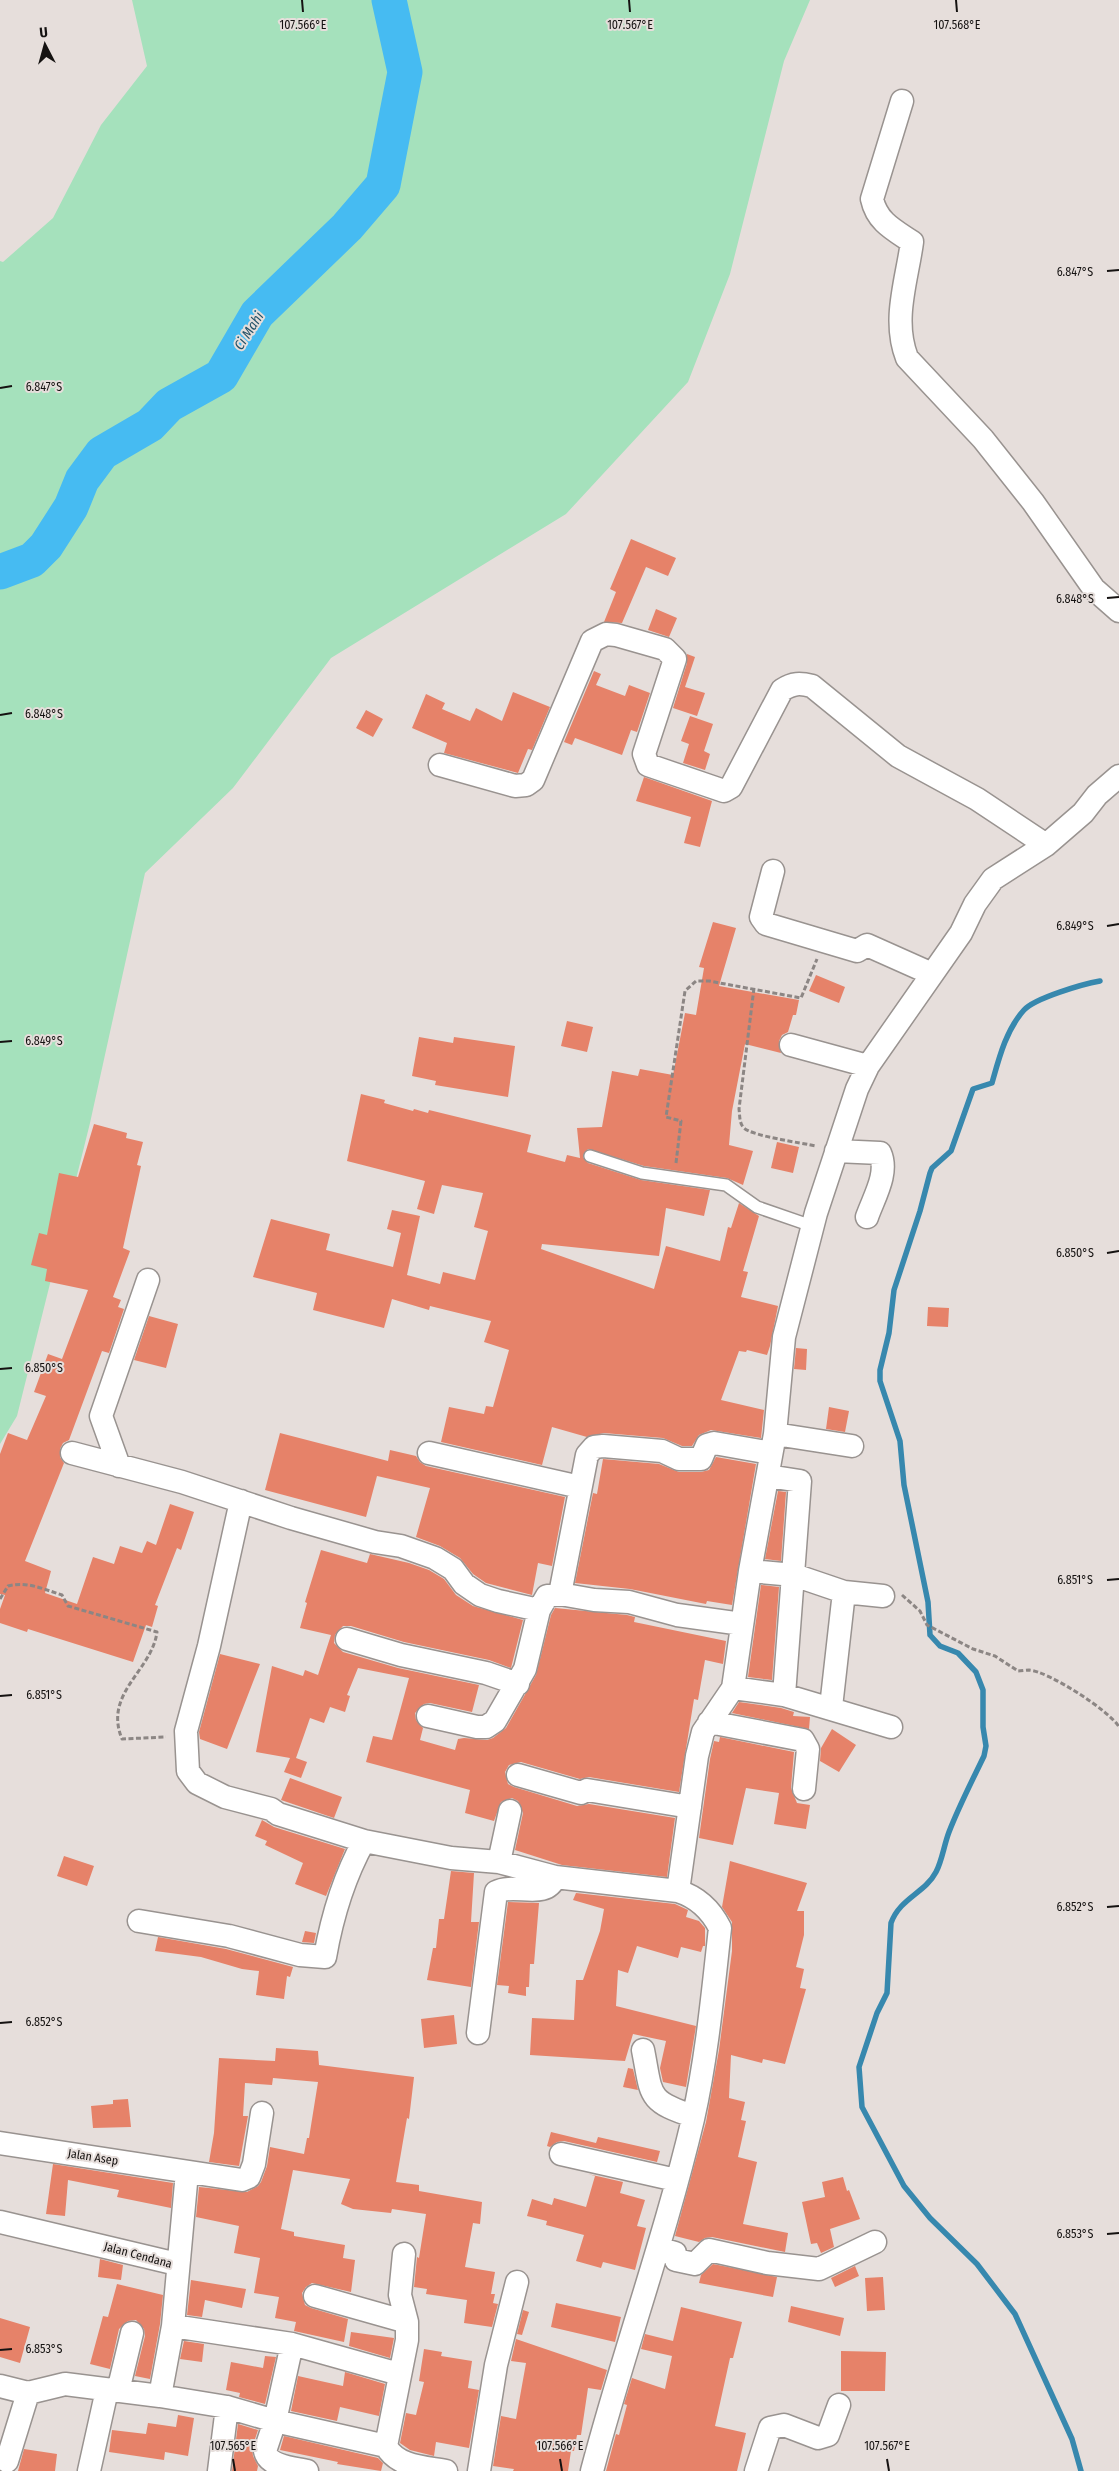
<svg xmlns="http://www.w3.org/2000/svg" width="1119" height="2471" font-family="'Fira Sans Condensed',sans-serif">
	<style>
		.green { fill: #a5e1bc }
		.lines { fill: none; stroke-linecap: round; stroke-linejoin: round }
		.stream { stroke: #3788ae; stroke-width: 5.5 }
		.river { stroke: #46bbf2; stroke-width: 35 }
		.building { fill: #e68269 }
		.service-casing { stroke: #999390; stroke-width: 14 }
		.minor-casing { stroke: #999390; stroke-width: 25 }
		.path { stroke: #8c8684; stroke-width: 3; stroke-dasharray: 5 2.5; stroke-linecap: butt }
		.service { stroke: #fff; stroke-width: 11 }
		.minor { stroke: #fff; stroke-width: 22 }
		.ticks { fill: none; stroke: #151211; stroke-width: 2 }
		.labels { text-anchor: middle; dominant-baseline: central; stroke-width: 4; stroke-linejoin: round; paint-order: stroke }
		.street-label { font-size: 12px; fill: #151211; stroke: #e6dedb }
		.water-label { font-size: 14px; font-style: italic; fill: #225168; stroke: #e6dedb }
		.ticks-label { font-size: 12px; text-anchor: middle; fill: #151211; stroke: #e6dedb; stroke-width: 4; stroke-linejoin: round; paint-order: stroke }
	</style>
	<rect width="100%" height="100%" fill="#e6dedb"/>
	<path class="green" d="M132 0H810L784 61 730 274 688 382 566 514 331 658 233 788 145 873 90 1123 17 1416 0 1444V261L3 262 53 218 101 125 147 66Z"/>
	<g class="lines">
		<path class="stream" d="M1081 2471 1072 2439 1015 2314 977 2264 930 2218 904 2186 862 2107 859 2067 877 2013 887 1993 891 1923C900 1898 925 1893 936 1872 942 1861 944 1845 949 1832 959 1806 972 1781 984 1756L986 1746 983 1727V1690L976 1672 958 1653 940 1646 930 1635 928 1602 904 1485 900 1441 880 1381V1370L889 1333 894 1290 920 1211 930 1173 932 1168 951 1151 973 1089 992 1083C999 1058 1006 1030 1024 1010 1035 998 1083 984 1100 981"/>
		<path class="river" d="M0 572 32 560 46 546 71 507 82 480 102 453 150 425 169 405 221 376 257 314 347 227 383 185 405 72 389 0"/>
	</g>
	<path class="building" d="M631 539 676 558 668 576 646 567 622 623 604 622 616 592 610 589Z
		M656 609 677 618 669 637 648 630Z
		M687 654 695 657 685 687 705 693 697 716 673 708 687 663Z
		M594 671 601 674 596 685 625 696 629 685 650 693 637 732 631 730 622 755 575 738 572 745 564 742Z
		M513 692 550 707 532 750 528 749 518 773 444 753 447 743 412 728 426 694 445 703 442 709 470 721 476 708 502 721Z
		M366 710 383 719 373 737 356 728Z
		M690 716 713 724 704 751 710 754 705 770 683 763 689 744 681 741Z
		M644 777 712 801 700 847 684 843 691 817 636 801Z
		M713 922 736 928 719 986 799 1000 796 1015H793L788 1032 782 1035 779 1041 781 1053 745 1044 732 1111 729 1145 753 1151 743 1185 727 1178 644 1166 588 1149 583 1157 588 1163 641 1180 710 1190 704 1216 666 1208 659 1256 542 1244 541 1249 654 1289 666 1246 720 1261 728 1227 731 1228 739 1203 759 1216 743 1271 748 1272 741 1297 778 1306 770 1346 767 1355 747 1350 746 1352 739 1351 721 1400 764 1410 761 1438 711 1430 699 1435 692 1446H682L663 1438 604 1433 587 1437 552 1427 542 1465 441 1442 449 1407 484 1414 486 1406 493 1407 509 1350 484 1342 491 1321 430 1306 429 1310 392 1299 384 1328 313 1310 317 1293 253 1277 271 1219 330 1234 326 1250 393 1267 401 1233 387 1229 392 1210 420 1216 407 1275 440 1284 443 1272 475 1280 488 1231 474 1227 483 1193 442 1185 434 1214 417 1209 425 1181 347 1161 361 1094 385 1100 384 1103 413 1111 414 1109 428 1113 429 1110 531 1135 527 1152 565 1162 567 1155 580 1158 577 1128 602 1127 612 1071 638 1076 640 1069 673 1075 685 1013 696 1015 704 968 699 967Z
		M816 975 845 987 839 1003 809 991Z
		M567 1021 593 1027 587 1052 561 1046Z
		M419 1037 453 1043 454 1037 515 1046 508 1097 435 1085 436 1081 412 1076Z
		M94 1124 127 1133 126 1138 143 1142 137 1165 141 1166 123 1248 130 1251 113 1297 121 1300 118 1307 124 1309 109 1353 102 1351 69 1440 63 1443 60 1449V1457L64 1463 25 1561 51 1571 45 1593 77 1604 93 1557 114 1564 120 1546 142 1553 147 1541 156 1545 170 1504 194 1512 181 1550 177 1548 155 1605 158 1606 152 1627 146 1625 133 1662 28 1629 27 1632 0 1623V1609L5 1595 0 1594V1454L8 1433 27 1440 46 1396 34 1392 48 1354 62 1359 88 1290 45 1281 47 1269 31 1265 39 1233 47 1235 59 1173 78 1177Z
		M777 1142 799 1147 793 1173 771 1168Z
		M928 1307 949 1308 948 1327 927 1326Z
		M149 1316 178 1324 166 1368 134 1360Z
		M796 1348 807 1349 806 1370 794 1369Z
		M829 1407 849 1411 845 1432 826 1429Z
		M280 1433 388 1461 390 1450 416 1456 420 1462 426 1466 565 1497 552 1566 538 1563 532 1595 486 1583 473 1574 460 1558 440 1546 416 1537 430 1488 377 1476 366 1517 265 1490Z
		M716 1457 756 1464 732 1605 707 1601 706 1604 630 1589 575 1583 593 1493 597 1494 603 1459 659 1464 679 1472H701L709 1470Z
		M778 1491 786 1492 781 1561 765 1559Z
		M321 1550 367 1563 370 1554 409 1563 429 1570 444 1579 456 1595 473 1606 523 1620 511 1668 489 1660 404 1642 351 1626H343L335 1635 334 1643 343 1652 398 1668 479 1685 472 1712 430 1703 424 1704 415 1713 416 1720 423 1728 420 1740 455 1750 458 1739 464 1738 487 1740 493 1738 506 1728 536 1675 551 1615 555 1608 627 1615 635 1617 634 1622 726 1641 723 1664 705 1660 698 1700 694 1699 679 1792 589 1777 580 1779 521 1762 509 1765 505 1772 508 1784 514 1787 577 1806 589 1804 675 1818 667 1877 562 1865 515 1850 523 1813 518 1801 512 1798 501 1802 494 1821 465 1813 470 1790 366 1762 373 1736 392 1740 409 1678 358 1668 347 1695 350 1696 345 1712 330 1707 324 1723 310 1718 296 1758 307 1762 301 1778 284 1772 290 1758 256 1752 272 1666 303 1676 305 1670 318 1675 331 1635 300 1628 307 1603 305 1602Z
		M761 1585 779 1587 772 1680 748 1677Z
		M220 1654 260 1664 227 1749 200 1739 199 1732Z
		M739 1702 781 1708 794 1712 793 1716 810 1717 809 1729 732 1713Z
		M832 1729 856 1745 839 1772 820 1761 821 1748Z
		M720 1737 794 1752 791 1788 797 1803 810 1805 806 1829 774 1824 779 1793 746 1788 733 1845 699 1838 710 1759 714 1741 719 1742Z
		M290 1778 342 1797 334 1818 281 1800Z
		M262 1820 274 1827 345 1849 326 1896 295 1884 303 1863 265 1845 267 1841 255 1836Z
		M64 1856 94 1866 87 1886 57 1876Z
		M730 1861 807 1883 797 1911H804V1935L796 1967 804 1969 800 1988 806 1989 785 2064 763 2059 762 2063 731 2055 729 2098 745 2102 741 2120 746 2121 738 2157 757 2162 743 2224 788 2233 785 2252 712 2237 705 2238 699 2242 675 2236 706 2122 719 2050 732 1951V1922L722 1907Z
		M451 1871 474 1873 471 1922H479L471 1987 427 1980 433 1948H436L439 1919H444Z
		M576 1893 675 1904 688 1910 686 1917 699 1921 705 1928V1946H703L701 1952 681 1947 678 1958 637 1946 628 1973 618 1970 616 2006 696 2026 686 2087 663 2082 660 2068 666 2041 633 2034 625 2061 530 2055 532 2018 574 2020 576 1980H583L600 1931 604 1909 573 1900Z
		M508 1902 539 1903 534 1964H530L529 1987H526V1996L508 1993 509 1986 497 1985Z
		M305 1931 316 1933 314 1943 302 1942Z
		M158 1937 226 1949 293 1967 290 1977 287 1976 284 1999 256 1995 259 1971 242 1969 201 1957 155 1951Z
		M454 2015 457 2044 424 2048 421 2019Z
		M276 2048 318 2051 319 2065 414 2077 409 2119 407 2118 396 2182 419 2185V2191L482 2202 480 2224 473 2223 465 2267 495 2272 491 2294H495L493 2303 498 2304 492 2327 464 2323 467 2300 426 2294 427 2289 414 2287 417 2257 419 2258 426 2214 392 2209 391 2213 353 2209 341 2204 350 2179 293 2170 281 2229 294 2232V2236L345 2245 343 2258 355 2260 351 2292 312 2283 306 2287 302 2293 305 2305 311 2308 348 2319 344 2342 294 2331 296 2322 275 2318 279 2297 254 2293 260 2258 234 2253 239 2226 196 2217 199 2187 247 2192 258 2186 261 2182 267 2166 270 2147 304 2154 307 2138H309L318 2082 273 2078 272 2085 245 2083 243 2116H248L239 2166 209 2162 214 2133 219 2058 275 2061Z
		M628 2068 633 2069 638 2090 623 2087Z
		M128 2099 131 2127 93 2128 91 2106 113 2104V2100Z
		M551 2132 596 2143 598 2137 660 2151 657 2162 564 2141 557 2142 550 2147 547 2146Z
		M53 2164 173 2183 171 2208 117 2197 119 2190 68 2180 65 2216 46 2214Z
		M588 2174 623 2182 620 2193 645 2200 637 2226 646 2228 635 2270 603 2262 601 2268 576 2261 584 2235 546 2225 547 2221 527 2216 532 2199 552 2205 554 2198 586 2207 595 2176Z
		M843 2177 847 2191 849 2190 860 2219 830 2229 834 2247 821 2253 817 2243 811 2244 802 2202 825 2197 822 2182Z
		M100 2259 123 2265 121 2280 98 2277Z
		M713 2264 777 2277 773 2297 699 2283 701 2275Z
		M855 2266 859 2276 835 2287 831 2278Z
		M883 2277 885 2310 867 2311 865 2278Z
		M191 2280 246 2289 242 2308 205 2300 202 2317 187 2315Z
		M117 2284 163 2295 160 2324 150 2379 135 2376 145 2336 144 2329 136 2320 128 2321 119 2329 110 2369 90 2364 103 2316 108 2317Z
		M556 2303 621 2317 615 2342 551 2327Z
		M791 2306 844 2318 840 2336 788 2322Z
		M681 2307 742 2322 733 2358H730L715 2426 746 2433 737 2471H606L616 2434 619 2435 627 2405 624 2404 632 2378 665 2389 672 2356 641 2349 645 2334 673 2341Z
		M523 2310 529 2312 522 2335 517 2334Z
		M0 2318 30 2327 20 2363 0 2357Z
		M351 2332 394 2338 390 2358 349 2346Z
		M516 2339 607 2370 601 2390 588 2388 581 2435H577L574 2451H571L568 2471H513L514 2469 493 2466 501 2416 516 2419 526 2363 511 2361Z
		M184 2341 204 2344 202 2362 180 2359Z
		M424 2349 442 2352 441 2356 472 2361 468 2388 479 2390 469 2448 436 2442 434 2456 410 2450 400 2443 406 2413 416 2415 424 2382 419 2381Z
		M841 2351 886 2352 885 2391H841Z
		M265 2356 276 2357 265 2404 239 2397 240 2393 226 2390 231 2362 263 2368Z
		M345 2372 385 2384 379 2416 340 2407 337 2421 291 2411 298 2376 343 2386Z
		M178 2415 194 2418 188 2456 165 2452 164 2460 109 2452 112 2430 146 2434 148 2423 176 2427Z
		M238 2424 258 2430 252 2448 253 2456 258 2466 257 2471H232Z
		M284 2436 378 2458 383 2463 381 2471 337 2464 338 2462 280 2450Z
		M24 2449 57 2454 55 2471H18Z"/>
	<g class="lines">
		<g class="service-casing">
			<path id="service" d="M590 1156 642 1173 726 1185 757 1207 812 1226"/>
		</g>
		<g class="minor-casing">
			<path id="minor" d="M902 101 872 199C877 222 894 230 912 242 907 280 892 320 907 358L983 439 1033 502 1094 589 1119 611
				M440 765 515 786 526 785 533 780 592 641 606 634 616 635 665 649 675 659 644 754 648 765 724 791 731 787 782 690C793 683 800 683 812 686L898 756 977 799 1046 845
				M773 871 761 917 766 924 857 951 867 945 932 974
				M791 1045 868 1066
				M836 1151 880 1153C889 1173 874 1197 867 1217
				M775 1434 852 1446
				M72 1453 182 1482 291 1518 375 1542 401 1546 435 1558 453 1569 464 1584 480 1595 498 1601 539 1610
				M429 1453 580 1487
				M119 1466 101 1416 148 1280
				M768 1476 800 1481 784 1695
				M241 1501 209 1646 186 1731 188 1771 197 1783 225 1797 271 1809 278 1814 364 1841 451 1858 499 1862 555 1877 678 1891
				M750 1571 794 1575 844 1592 883 1596
				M560 1594 594 1600 629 1602 677 1615 742 1624
				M347 1639 401 1655 486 1673 518 1684
				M733 1688 784 1695 891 1727
				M831 1707 844 1592
				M428 1716 477 1727H486L495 1721 525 1669 539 1610 547 1596 560 1594 587 1455 594 1447 603 1446 662 1451 679 1459H701L707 1445 714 1443 771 1453
				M709 1722 803 1740 808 1749 804 1789
				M518 1775 581 1793 587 1790 690 1807
				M499 1862 510 1811
				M139 1921 229 1936 300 1955 325 1957C332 1917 344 1877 364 1841
				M478 2033 496 1892C515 1882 546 1901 555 1877
				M643 2050C652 2095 646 2101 693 2116
				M0 2143 242 2180 249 2177 254 2164 262 2113
				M561 2154 676 2180
				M0 2222 177 2264
				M658 2248 675 2253 676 2260 695 2264 709 2250 767 2263 819 2269 875 2242
				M315 2296 407 2322
				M173 2326 292 2344 399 2374
				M292 2344 275 2421 265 2451C268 2467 295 2468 307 2471
				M0 2386 28 2393 65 2384 160 2396 227 2407 275 2421 386 2446C397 2467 425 2467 446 2471
				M118 2391 132 2333
				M160 2396 173 2326 187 2172
				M386 2446 407 2340V2322L400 2295 404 2254
				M7 2461 28 2393
				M89 2471 107 2390
				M219 2471 227 2407
				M479 2471 496 2365 517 2282
				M592 2471C623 2353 665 2238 693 2119 707 2057 713 1991 720 1928 711 1910 697 1897 678 1891L697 1756 703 1732 733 1688 750 1571 775 1434 784 1337 816 1213 857 1089 868 1066 961 933 975 904 993 879 1046 845 1083 813 1097 795 1119 776
				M756 2471 770 2428 784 2425 818 2438 828 2435 839 2405"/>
		</g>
		<path class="path" d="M754 988 739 1109C740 1116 739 1123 744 1128 752 1136 802 1143 816 1146
			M676 1163 681 1121 666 1117 685 991 696 981H709L801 998 817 959
			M902 1595 920 1611 927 1625 973 1649 995 1656 1018 1671C1021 1671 1026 1670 1029 1670 1048 1671 1110 1711 1119 1727
			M0 1599 8 1586C27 1581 43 1589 62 1595L68 1606 157 1632C152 1671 103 1693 122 1739L166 1737"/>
		<use href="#service" class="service"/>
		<use href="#minor" class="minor"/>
	</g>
	<path class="ticks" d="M302 0 303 12M629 0 630 12M956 0 957 12M1107 271 1119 270M0 388 12 386M1107 598 1119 597M0 715 12 713M1107 926 1119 924M0 1042 12 1041M1107 1253 1119 1251M0 1369 12 1368M1107 1580 1119 1579M0 1696 12 1695M1107 1907 1119 1906M0 2023 12 2022M1107 2234 1119 2233M0 2350 12 2349M233 2459 235 2471M560 2459 562 2471M887 2459 889 2471"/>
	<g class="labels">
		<g class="street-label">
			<text transform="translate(93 2157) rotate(9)">Jalan Asep</text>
			<text transform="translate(138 2255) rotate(15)">Jalan Cendana</text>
		</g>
		<g class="water-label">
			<text transform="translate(249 331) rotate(-57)">Ci Mahi</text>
		</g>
	</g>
	<g class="ticks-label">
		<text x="303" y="29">107.566°E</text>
		<text x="630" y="29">107.567°E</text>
		<text x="957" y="29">107.568°E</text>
		<text x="1075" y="276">6.847°S</text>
		<text x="44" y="391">6.847°S</text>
		<text x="1075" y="603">6.848°S</text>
		<text x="44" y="718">6.848°S</text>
		<text x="1075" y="930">6.849°S</text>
		<text x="44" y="1045">6.849°S</text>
		<text x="1075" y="1257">6.850°S</text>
		<text x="44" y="1372">6.850°S</text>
		<text x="1075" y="1584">6.851°S</text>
		<text x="44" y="1699">6.851°S</text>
		<text x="1075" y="1911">6.852°S</text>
		<text x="44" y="2026">6.852°S</text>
		<text x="1075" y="2238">6.853°S</text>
		<text x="44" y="2353">6.853°S</text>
		<text x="233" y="2450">107.565°E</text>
		<text x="560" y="2450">107.566°E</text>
		<text x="887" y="2450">107.567°E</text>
	</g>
	<g transform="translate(45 45) rotate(354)" stroke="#e6dedb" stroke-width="4" paint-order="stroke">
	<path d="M0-4L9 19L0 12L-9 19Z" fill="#151211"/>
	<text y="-8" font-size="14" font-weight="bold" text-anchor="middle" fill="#151211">U</text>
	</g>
</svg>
